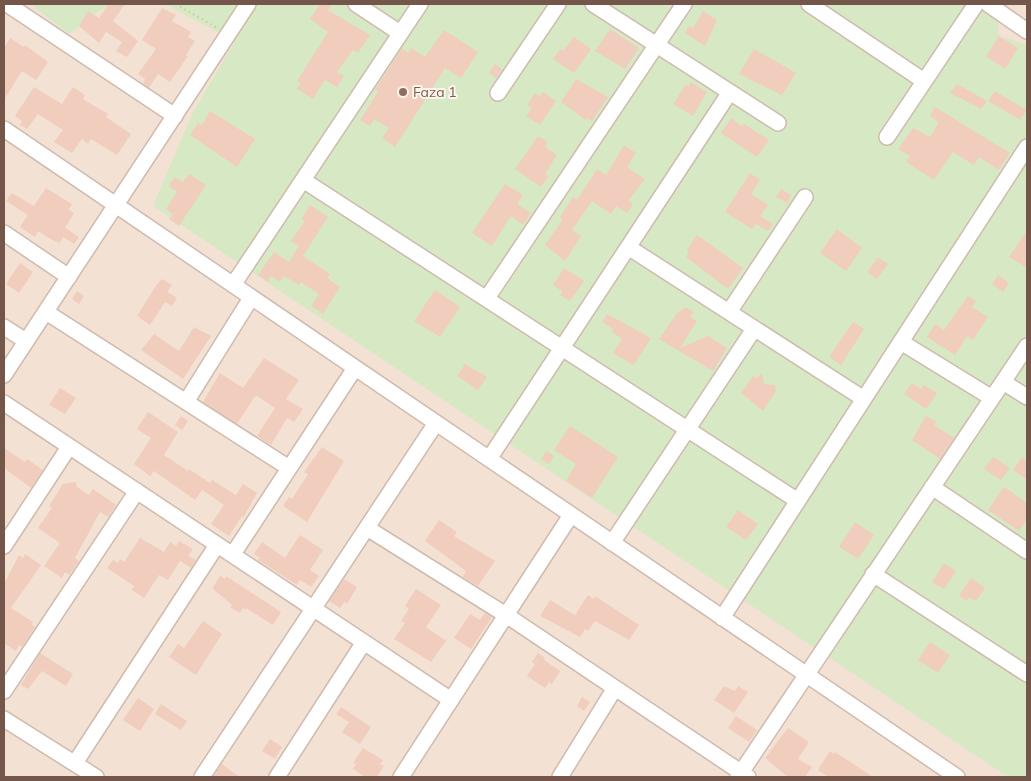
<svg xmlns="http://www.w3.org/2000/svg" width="1031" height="781" font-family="Mulish,sans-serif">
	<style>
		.residential { fill: #f3e2d3 }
		.green { fill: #d6e9c4 }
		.building { fill: #f1cdbd }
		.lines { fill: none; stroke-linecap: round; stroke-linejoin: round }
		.minor-casing { stroke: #cfbaae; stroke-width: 18 }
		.path { stroke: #d5b0a0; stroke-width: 2; stroke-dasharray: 1 4; stroke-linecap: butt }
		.minor { stroke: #fff; stroke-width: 15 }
		.education-dot { fill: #8d6e63; stroke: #fff5eb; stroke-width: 2 }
		.labels { text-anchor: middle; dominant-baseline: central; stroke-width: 4; stroke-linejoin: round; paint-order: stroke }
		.education-label { font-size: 14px; fill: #785e54; stroke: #fff5eb; text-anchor: start }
	</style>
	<rect width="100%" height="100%" fill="#fcf1e5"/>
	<path class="residential" d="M4 4H1027V777H4Z"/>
	<path class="green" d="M30 4H120L99 11 69 34Z
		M164 4H996L999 36 1027 45V777H1008L153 206 192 114 235 41Z"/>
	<path class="building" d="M109 4H125L113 21 138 41 127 57 116 51 122 42 106 32 99 43 79 26 88 11 99 18Z
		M320 4H332L328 10 370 35 358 53 353 50 337 72 344 76 337 87 325 80 313 99 297 89 301 83 297 81 328 32 310 19Z
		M162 8 176 15 172 21 191 32 188 37 195 41 186 55 188 56 170 82 158 74 149 88 143 83 145 79 138 74 156 49 142 40Z
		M703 11 717 20 705 46 685 33 689 26 693 28Z
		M610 29 639 48 625 69 595 51Z
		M444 30 478 52 461 78 445 68 395 147 382 138 389 128 374 119 370 126 360 120 378 92 375 90 402 48 408 53 411 48 425 57Z
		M999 36 1018 48 1005 69 986 56Z
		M574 37 591 49 574 73 553 59 560 49 563 51Z
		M10 38 24 47 25 45 48 62 36 80 22 71 4 100V48Z
		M754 49 796 73 782 95 739 74Z
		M495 64 502 69 496 78 489 73Z
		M576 79 608 97 592 121 587 118 586 120 561 102Z
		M691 82 707 92 693 116 673 104 686 84 689 86Z
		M957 84 987 101 981 109 950 93Z
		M34 87 62 104 73 87 85 95 83 99 108 114 106 117 131 134 117 155 91 139 88 144 82 139 72 153 54 142 63 130 38 114 27 129 20 125 22 121 15 116Z
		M995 91 1027 110 1020 120 988 101Z
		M543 92 556 101 540 125 526 116 532 108 527 105 535 93 540 96Z
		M935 107 1010 153 999 170 979 157 974 165 953 152 934 180 906 162 910 156 898 149 913 128 930 137 939 122 930 116Z
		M210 111 255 139 237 167 190 135 198 123 202 125Z
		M731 118 742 126 744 124 769 140 757 157 721 133Z
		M538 136 548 142 545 147 557 155 545 174 549 176 541 187 515 169Z
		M624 145 636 153 627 167 645 179 628 201 633 204 627 213 616 206 611 214 592 201 572 230 581 236 565 261 545 245 563 219 560 217 573 197 577 200 597 169 606 175Z
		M750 173 760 180 751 194 768 205 760 216 773 224 768 231 756 224 752 229 725 212Z
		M189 174 206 185 179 226 169 219 173 214 166 209 177 192 169 186 174 177 183 182Z
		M505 184 523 195 517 204 531 213 523 225 511 216 492 246 472 233Z
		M46 188 72 204 69 210 74 213 65 228 79 237 74 244 63 237 60 243 54 241 38 231 35 237 20 227 28 215 6 201 12 193 34 206Z
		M781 189 791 195 787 203 776 197Z
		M310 205 328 217 303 256 330 274 327 278 340 287 323 314 311 306 319 294 301 282 299 285 284 276 280 282 271 276 268 282 258 275 274 252 289 262 299 246 291 241 305 221 301 219Z
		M837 229 862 248 846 271 820 253Z
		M1027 231V268L1009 257Z
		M697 235 743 268 728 289 686 257 689 251 687 250Z
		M878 257 888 264 877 279 867 272Z
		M20 263 33 272 19 293 6 284Z
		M564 268 584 281 570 301 560 295 562 291 553 285Z
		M998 275 1009 283 1003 292 992 284Z
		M162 279 172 285 167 292 177 298 172 306 165 302 150 325 137 316 157 284Z
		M435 290 460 307 440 337 414 321Z
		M77 291 84 296 79 304 72 299Z
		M968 296 976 301 972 307 988 317 973 340 967 336 955 355 927 337 935 324 944 330Z
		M686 307 694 312 690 317 697 321 680 348 708 336 727 348 713 371 659 339 678 312Z
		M607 314 651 338 634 365 613 353 622 339 612 332 613 329 602 322Z
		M853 322 864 329 841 365 829 357Z
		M194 327 211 336 183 379 141 350 154 334 179 351Z
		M264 358 299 380 286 399 303 409 294 422 287 418 271 445 257 436 275 408 257 396H255L237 424 203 402 220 373 243 388Z
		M465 364 487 377 478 390 457 376Z
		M762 373 764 384 775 385 776 391 763 411 741 393 753 376 757 378Z
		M912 383 921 389 924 385 937 393 926 409 904 394Z
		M60 388 76 398 65 414 49 405Z
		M148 412 178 432 164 455 188 471 189 469 210 483 212 480 236 495 243 484 257 493 243 518 242 516 229 536 211 524 224 505 202 490 195 500 154 471 150 476 134 464 151 438 137 429Z
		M181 416 188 421 182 430 175 425Z
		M926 416 936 422 934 425 954 438 940 459 912 440Z
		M570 426 618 457 592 498 566 481 576 464 554 450Z
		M322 447 344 461 307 522 283 506 289 497 292 499 308 474 304 472Z
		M4 448 25 462 27 459 43 470 31 488 4 468Z
		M546 451 554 456 549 464 541 459Z
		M993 457 1010 468 1001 480 984 469Z
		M1022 457 1027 461V480L1013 470Z
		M76 482 77 487 89 495 93 489 116 505 108 517 100 512 75 558 79 561 69 575 65 572 62 578 44 566 60 543 38 528 52 508 49 506 63 484Z
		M1004 487 1027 503V519L1019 531 988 510Z
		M738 510 758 524 746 540 726 527Z
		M439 520 457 532 454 536 495 561 478 586 463 577 466 571 425 541Z
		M855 522 874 535 858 559 839 547Z
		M300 535 323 550 310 570 319 576 311 587 300 580 297 585 258 560 260 558 254 554 262 542 285 558Z
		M140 538 164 552 170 542 176 546 179 541 193 549 188 556 196 560 191 568 180 561 168 580 159 575 144 598 132 590 134 586 107 568 113 560 118 563 120 559 124 562Z
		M25 554 41 565 11 608 33 622 31 624 35 627 22 647 19 645 16 651 4 643V584L19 555 23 558Z
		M944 563 956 571 944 589 932 582Z
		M220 576 225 579 226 576 281 612 273 625 246 608 245 610 243 608 240 613 230 607 232 605 214 590 213 587Z
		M971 578 985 588 976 601 969 597 967 601 959 596Z
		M344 579 357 587 347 604 344 602 340 608 329 601Z
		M416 589 441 605 426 627 446 641 431 662 394 639 405 623 401 621 409 609 405 606Z
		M588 595 594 599 595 596 639 625 629 640 595 621 588 631 585 629 580 637 540 616 550 600 575 615Z
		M485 613 492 617 471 649 454 638 470 614 480 620Z
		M203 621 222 634 196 675 169 657 178 644 184 648Z
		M930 642 950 655 938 673 918 660Z
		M40 653 73 674 66 686 42 671 28 689 21 685Z
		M538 653 545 658 544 660 560 671 552 684 549 682 545 688 527 676 535 664 532 662Z
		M724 686 735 691 738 686 748 692 734 713 714 700Z
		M582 697 590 702 584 711 577 706Z
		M138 698 154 709 140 731 123 720Z
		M161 704 187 721 181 730 155 714Z
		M341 707 371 727 360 744 342 732 349 722 336 714Z
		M736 716 757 730 749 742 728 728Z
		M788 728 809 742 798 759 812 767 805 777H788L765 758Z
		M270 739 282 747 275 759 262 751Z
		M363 748 383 760 380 764 384 766 377 777H365L353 769 356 764 353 763Z
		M830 751 834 754 835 752 873 777H828L818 770Z
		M222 764 231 771 240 777H213Z"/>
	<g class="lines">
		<g class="minor-casing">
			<path id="minor" d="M7 4 175 116
				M356 4 400 33
				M593 4 778 123
				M809 4 924 81
				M988 4 1027 31
				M498 93 558 4
				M4 129 957 777
				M887 137 976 4
				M303 180 798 501
				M4 233 69 277
				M628 247 864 399
				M233 285 420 4
				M487 298 684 4
				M46 312 289 468
				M729 312 805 197
				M4 327 26 341
				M901 342 992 398
				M4 375 248 4
				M1003 382 1027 397
				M186 402 251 298
				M4 403 451 700
				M489 459 730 92
				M932 487 1027 551
				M367 528 506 615 748 777
				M612 543 754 329
				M4 546 69 447
				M233 554 355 368
				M873 574 1027 674
				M722 618 1027 147
				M4 691 137 491
				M4 719 96 777
				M75 763 217 545
				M202 777 436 423
				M277 777 364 642
				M401 777 571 515
				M560 777 615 688
				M738 777 1027 346"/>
		</g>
		<path class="path" d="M176 4 217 28"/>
		<use href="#minor" class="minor"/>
	</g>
	<circle class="education-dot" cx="403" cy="92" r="5"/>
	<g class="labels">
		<g class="education-label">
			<text x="413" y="92">Faza 1</text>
		</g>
	</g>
	<rect width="1031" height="781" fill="none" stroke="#74564b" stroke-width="10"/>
</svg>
